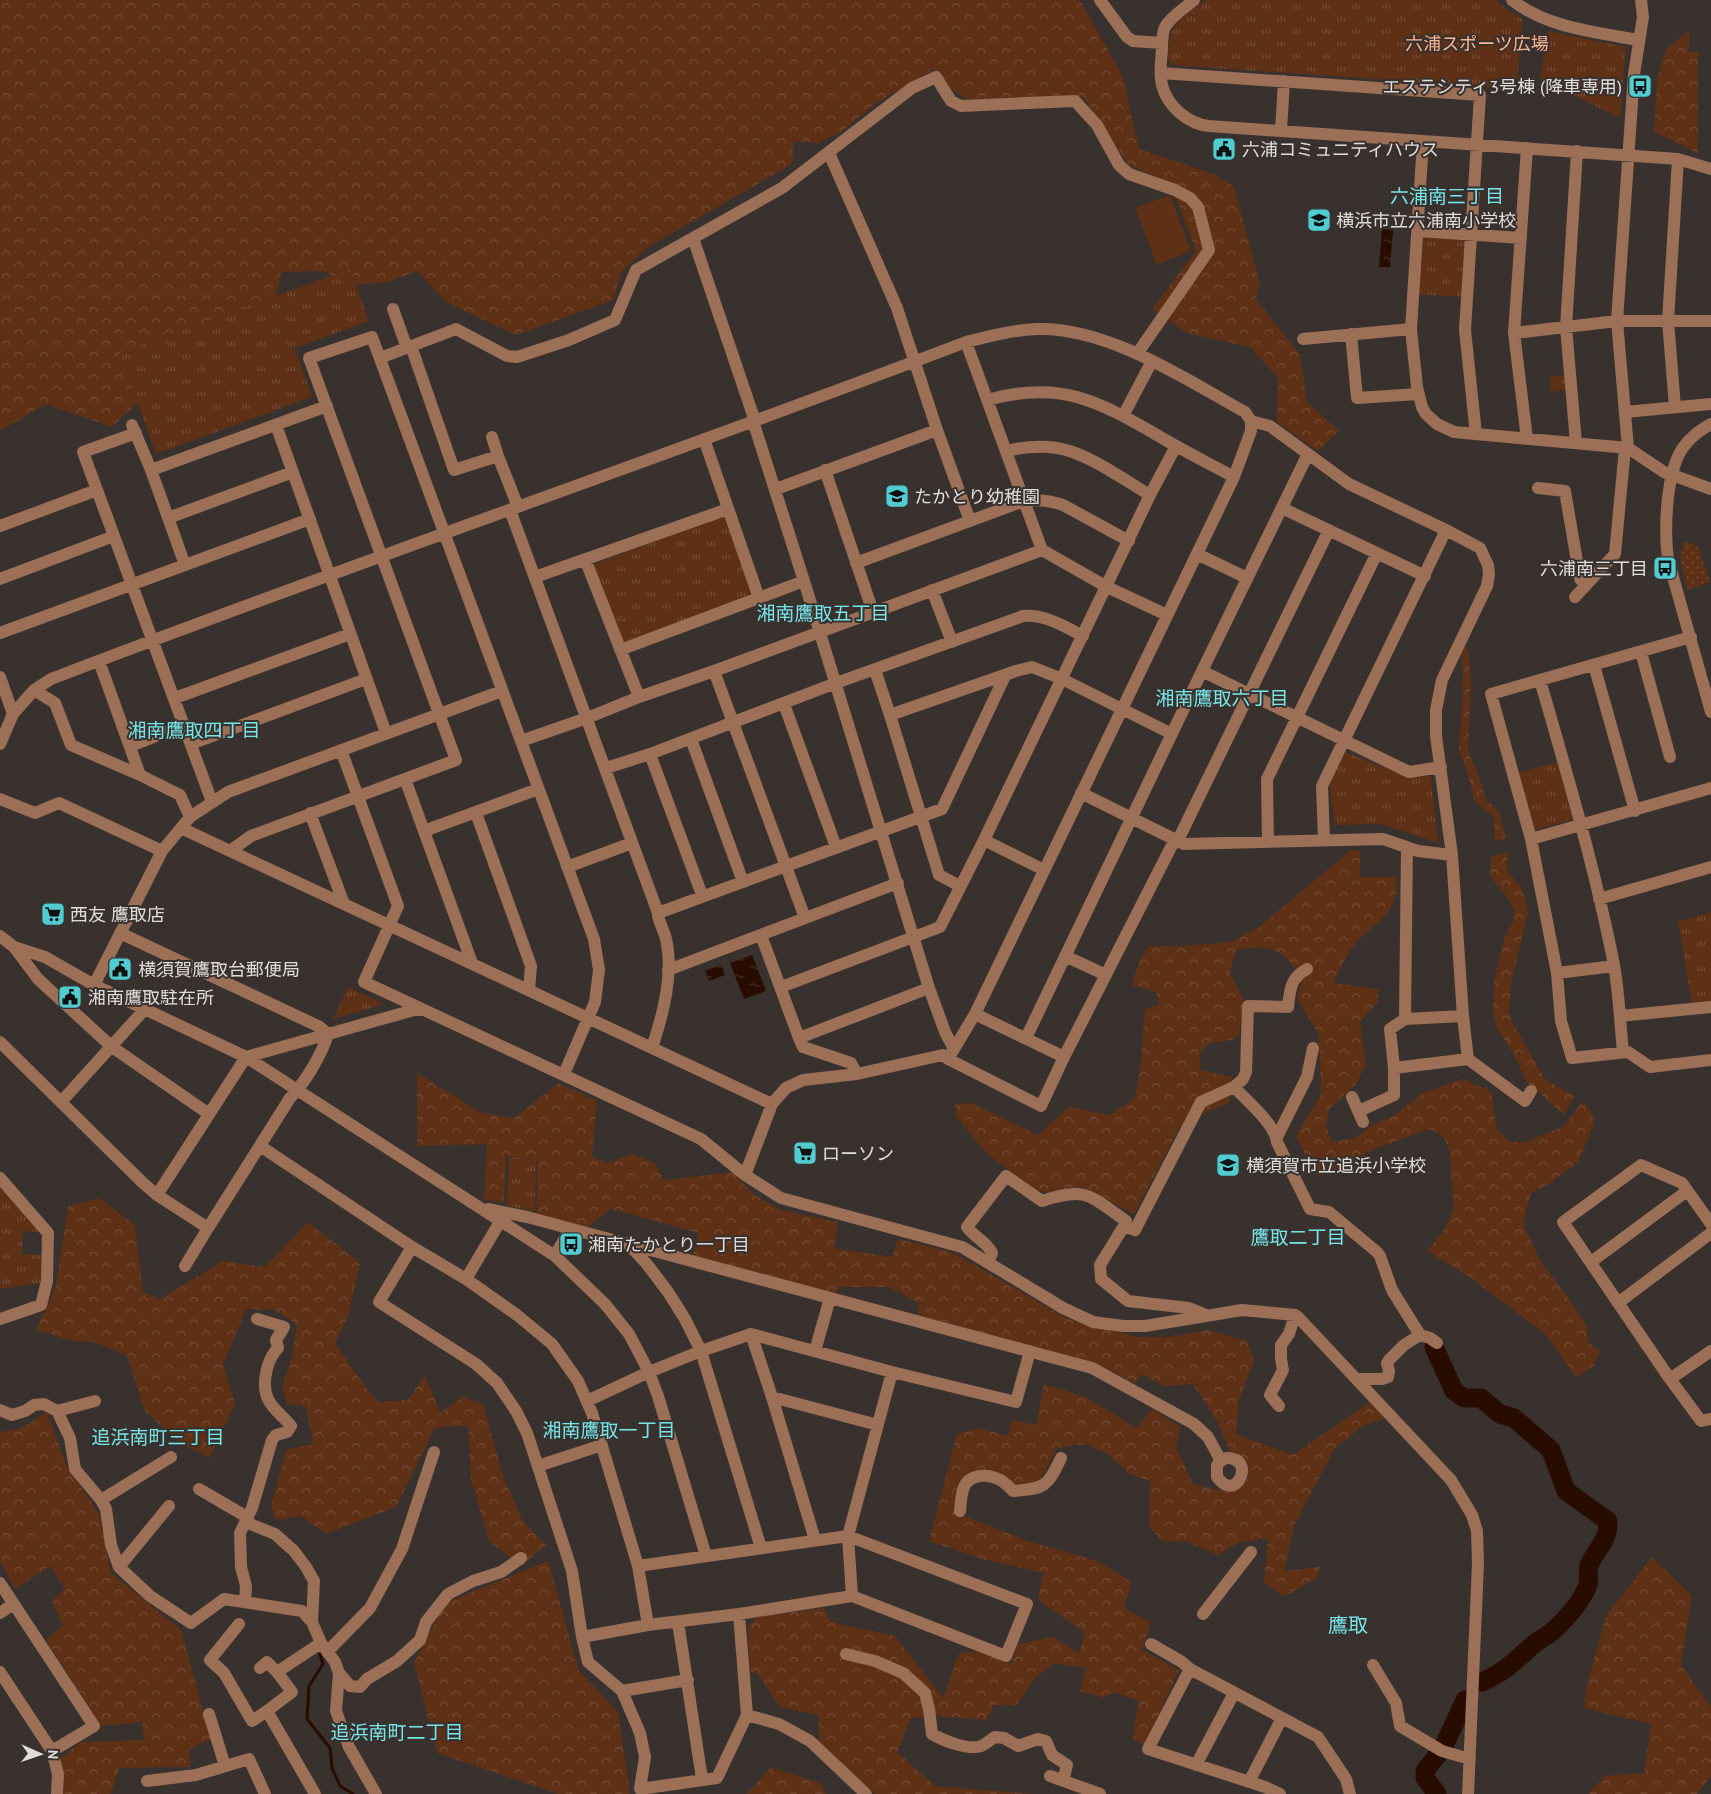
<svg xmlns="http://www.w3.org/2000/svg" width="1711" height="1794" font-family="'PT Sans','Noto Sans JP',sans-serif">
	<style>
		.grass { fill: url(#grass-dots) }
		.forest { fill: url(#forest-crowns) }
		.park { fill: url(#park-tufts) }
		.garden { fill: #5e3016 }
		.water { fill: url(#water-ripples) }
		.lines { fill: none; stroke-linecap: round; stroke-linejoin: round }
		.stream { stroke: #290c00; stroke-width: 3 }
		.river { stroke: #290c00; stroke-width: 19 }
		.minor { stroke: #9c6f57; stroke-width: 12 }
		.labels { text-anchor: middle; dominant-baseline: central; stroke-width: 4; stroke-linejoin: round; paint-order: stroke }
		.park-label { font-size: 18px; fill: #fcb590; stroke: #38312e }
		.poi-label { font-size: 18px; fill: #e0dcda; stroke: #38312e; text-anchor: start }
		.neighbourhood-label { font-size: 19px; fill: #77e4e8; stroke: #38312e }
		.quarter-label { font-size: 20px; fill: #77e4e8; stroke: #38312e }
	</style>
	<defs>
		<pattern id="grass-dots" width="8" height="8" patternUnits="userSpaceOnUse" patternTransform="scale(1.25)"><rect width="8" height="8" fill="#5e3016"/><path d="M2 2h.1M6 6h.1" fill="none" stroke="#754d37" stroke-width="1.8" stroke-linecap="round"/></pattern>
		<pattern id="forest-crowns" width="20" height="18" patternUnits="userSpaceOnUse" patternTransform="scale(1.25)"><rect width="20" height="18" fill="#5e3016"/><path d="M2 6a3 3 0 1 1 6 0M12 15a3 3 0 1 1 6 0" fill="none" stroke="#754d37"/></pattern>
		<pattern id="park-tufts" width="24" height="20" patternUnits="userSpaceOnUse" patternTransform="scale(1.25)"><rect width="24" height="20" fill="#5e3016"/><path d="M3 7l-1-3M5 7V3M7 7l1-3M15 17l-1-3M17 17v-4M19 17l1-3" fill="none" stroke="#754d37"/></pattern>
		<pattern id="water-ripples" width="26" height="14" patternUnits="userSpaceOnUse" patternTransform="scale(1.25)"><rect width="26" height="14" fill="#290c00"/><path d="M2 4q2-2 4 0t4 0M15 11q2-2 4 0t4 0" fill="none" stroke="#482f25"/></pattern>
	</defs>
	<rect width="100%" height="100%" fill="#38312e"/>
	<path class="grass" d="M1684 541 1698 546 1710 582 1688 590 1680 560Z"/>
	<path class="forest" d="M0 0H1080L1123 77 1139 149 1211 173 1234 186 1260 284 1256 299 1300 355 1307 402 1339 431 1318 451 1277 422 1278 378 1250 347 1187 333 1152 309 1196 251 1177 201 1167 183 1128 164 1083 97 966 99 951 88 934 69 878 102 841 132 818 143 794 141 792 164 647 248 622 271 613 300 516 335 446 302 417 271 388 282 348 285 325 271 281 272 274 308 155 388 111 427 46 404 0 431Z
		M1689 31V52H1698V153L1654 132 1657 80 1666 49Z
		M1464 647 1468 650 1471 681 1468 751 1480 779 1486 800 1499 811 1506 838 1495 841 1494 817 1474 801 1470 782 1459 750 1462 710 1463 670 1461 653Z
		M1351 850 1361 851 1359 877H1396C1401 915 1374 921 1354 945 1346 956 1340 971 1333 983L1378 989V1002L1360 1022 1366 1064 1356 1084 1329 1109 1326 1126 1332 1142 1354 1138 1376 1123 1395 1115 1423 1093 1462 1079 1491 1091 1497 1129 1509 1141 1524 1143 1564 1126 1582 1102 1588 1106 1595 1122 1579 1161 1552 1182 1531 1193 1523 1224 1540 1260 1574 1306 1587 1328 1588 1342 1600 1351 1594 1366 1576 1377 1546 1335 1471 1278 1427 1251 1443 1232 1454 1209 1449 1148 1442 1135 1430 1129 1374 1149 1330 1173 1318 1176 1311 1167 1296 1136 1321 1094 1319 1035 1297 999 1302 982C1287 949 1271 944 1236 950L1230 972 1244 1001 1239 1036 1231 1040 1210 1043 1200 1052V1070L1232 1077 1229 1103 1201 1114 1180 1126 1134 1214 1083 1187 1048 1192 1037 1191 986 1153 956 1116V1104L971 1103 1038 1135 1069 1107 1110 1115 1134 1099 1140 1071 1145 1010 1159 1004 1156 992 1132 985 1140 959 1149 946H1180L1231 942 1259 927Z
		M1508 852 1507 870 1521 888 1526 900 1528 913 1511 983 1509 1012 1514 1025 1545 1079 1574 1096 1564 1115 1526 1081 1513 1053 1498 1030 1493 1014 1494 982 1504 939 1514 920V910L1506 895 1490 876 1491 857Z
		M417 1073 482 1113 514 1118 559 1083 597 1101 592 1157 607 1163 632 1154 655 1163 664 1180 733 1172 753 1194 781 1210 838 1222 834 1248 892 1257 898 1239 952 1252 1068 1319 1138 1337H1170L1208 1330 1247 1341 1254 1361 1239 1400 1236 1434 1293 1455 1371 1401 1386 1418 1363 1426 1335 1448 1295 1524 1284 1571 1320 1567 1317 1578 1285 1596 1264 1583 1268 1538 1238 1543 1218 1555 1185 1541 1163 1542 1149 1526 1150 1481 1129 1474 1109 1455 1085 1444 1057 1448 1039 1482 1012 1485 993 1470 962 1480 954 1512 1028 1541 1097 1561 1132 1582 1124 1608 1151 1622 1142 1650 1179 1670 1145 1745 1133 1739 1138 1701 1114 1692 1104 1698 1080 1691 1086 1668 1054 1663 1033 1680 1017 1705H994L987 1720 937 1716 911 1718 897 1752 935 1786 1035 1794H875L819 1742 818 1715 780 1707 757 1673 750 1672 748 1628 756 1617 824 1608 831 1622 895 1636 943 1698 959 1653 980 1652 1011 1664 1018 1644 1053 1637 1079 1653 1085 1633 1038 1600 1043 1573 982 1559 929 1541 957 1434 979 1428 1008 1436 1012 1420 1036 1425 1044 1384 1088 1398 1136 1428 1152 1409 1181 1427 1176 1447 1193 1484 1212 1489 1235 1491 1248 1478 1247 1463 1238 1454 1230 1452 1217 1421 1193 1384 1165 1386 1141 1374 1136 1384 1097 1364 917 1315 919 1303 889 1287H839L836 1294 693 1255 699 1233 611 1209 588 1227 537 1214V1160L506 1156 504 1203 484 1199 487 1144 417 1146Z
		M99 1198 135 1225 143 1292 160 1299 223 1261 265 1267 308 1222 360 1263 348 1317 335 1343 364 1385 378 1402 408 1400 425 1375 440 1413 463 1397 483 1404 503 1476 522 1520 546 1545 521 1566 489 1541 471 1480 468 1425 435 1428 396 1507 326 1534 301 1516 275 1520 271 1505 286 1450 313 1444 306 1406 287 1404 282 1387 292 1358 297 1324 274 1310 246 1309 223 1365 235 1404 209 1458 179 1442 145 1411 127 1356 94 1342 72 1341 36 1330 56 1286 68 1206Z
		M47 1412 66 1465 99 1514 111 1573 181 1630 211 1739 190 1749V1767L119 1768 111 1794H62L60 1759 81 1742 144 1740 142 1722 101 1726 46 1640 63 1625 52 1601 65 1589 50 1566 15 1589 0 1561V1432L20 1429Z
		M1652 1557 1692 1596 1681 1665 1711 1707V1776L1697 1794H1589L1604 1776 1644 1773 1651 1724 1584 1708 1587 1685 1606 1616Z
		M548 1561 579 1671 618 1712 630 1794H558L437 1753 414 1663 445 1603Z
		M771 1767 822 1784 826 1794H747Z"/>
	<path class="park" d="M1205 0H1496L1506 9 1522 19 1517 89 1172 65 1168 60C1169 53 1168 44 1170 37 1174 21 1193 10 1205 0Z
		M1548 31 1626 47 1620 118 1540 79Z
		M1422 234 1466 236 1462 297 1418 294Z
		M350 269 369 321 295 348 312 397 156 454 120 353Z
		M1567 375 1568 389 1551 392 1550 377Z
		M724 515 755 596 624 642 592 565Z
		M1345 752 1408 777 1431 776 1438 843 1381 824 1335 825 1329 782Z
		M1557 762 1573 820 1533 830 1518 773Z
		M1711 912V1003L1692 1004 1678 922Z
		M348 987 384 1004 333 1019Z
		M509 1157 536 1160 535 1211 507 1206Z
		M0 1184 41 1232 23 1231 22 1254 41 1255V1283L0 1289Z"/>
	<path class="garden" d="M1170 195 1191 251 1157 265 1135 208Z"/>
	<path class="water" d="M1382 229 1393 230 1390 267H1379Z
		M752 955 766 991 744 999 730 963Z
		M721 965 725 975 709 981 705 971Z"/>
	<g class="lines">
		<path class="stream" d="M320 1654 323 1664 309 1686 307 1719 330 1748 332 1768 340 1786 353 1794"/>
		<path class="river" d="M1434 1347 1454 1391 1464 1398H1481L1500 1414 1514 1418 1551 1450 1566 1491 1608 1521C1609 1542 1595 1549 1589 1566 1587 1572 1590 1579 1588 1585 1581 1602 1566 1619 1553 1631 1547 1636 1540 1639 1534 1644 1516 1660 1505 1672 1482 1682
			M1437 1794 1425 1778V1771L1443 1748 1465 1700"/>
		<path class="minor" d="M1100 0 1127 37 1133 41 1162 43
			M1194 0C1185 8 1171 16 1165 27 1162 33 1162 42 1162 50 1161 61 1159 73 1162 85 1167 106 1188 124 1209 126L1678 159 1711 169
			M1512 0C1547 28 1596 32 1638 40
			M1161 73 1480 95 1465 330 1476 434
			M1281 131 1284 81
			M1423 141 1411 329 1417 387 1422 407 1426 414 1437 424 1454 432 1628 448 1664 472 1711 489
			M1527 148 1514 333 1527 439
			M829 153 897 308 937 430 970 521
			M1418 231 1521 238
			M693 238 755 421
			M393 309 407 348
			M1514 333 1617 321H1711
			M1351 334 1357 398 1418 394
			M1303 339 1411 329
			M966 342 1042 550 1107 587 1167 615
			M411 346 454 470 498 456 518 507
			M380 358 456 329 507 356 517 357 569 340 615 320 636 270 782 188 912 88 936 77 951 101 961 106 1075 101 1097 125 1119 165 1129 174 1175 190 1190 198 1198 207 1209 250 1137 354
			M987 400C1059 380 1096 400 1157 435 1182 450 1208 463 1234 477
			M1675 407 1668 321 1678 159
			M1625 412 1711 404
			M1123 416 1152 361
			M753 421 804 581 929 988 945 1032 954 1049
			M1251 421 1270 426 1349 484 1446 530 1480 548 1488 565 1489 574 1487 586 1442 680 1436 710V736L1452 855 1463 1016 1468 1059
			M1711 424C1699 431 1690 437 1682 449 1666 474 1664 530 1668 559L1711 712
			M132 425 151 470 185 565
			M276 425 386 733
			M136 433 83 452 212 802
			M492 437 498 456
			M704 439 759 598
			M1576 443 1566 327 1577 151
			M1628 448 1617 321 1634 74 1643 17 1641 0
			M1006 451C1023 447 1039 445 1057 448 1086 452 1124 480 1150 495
			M151 470 327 406
			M825 470 873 612
			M1538 488 1565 491 1580 579 1587 584
			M776 489 937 430
			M1282 508 1425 576
			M510 510 658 913V916C660 924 664 931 666 939 674 974 663 1014 652 1048
			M168 518 293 472
			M0 526 97 490
			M1197 554 1247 578
			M585 559 639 697
			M856 563 1024 501C1038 499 1049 500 1063 505L1129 541
			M535 577 728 509
			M0 579 114 536
			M932 590 952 642
			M1575 597 1615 554 1625 448
			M0 633 310 519
			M1691 637 1491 694 1531 839 1557 973 1561 1021 1572 1058 1628 1052 1650 1067 1711 1060
			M620 650 804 581
			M1641 652 1670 757
			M99 661 140 775
			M1594 665 1635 811
			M875 670 890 715 939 875 960 886
			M714 671 805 918
			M1202 671 1409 772 1441 767
			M0 677 13 714
			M1540 680C1567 774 1595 868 1614 965 1619 993 1620 1023 1623 1052
			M34 690 55 703 71 745 140 775 180 795 190 817
			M175 698 350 634
			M784 704 836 847
			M890 715 1016 671 1032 667 1062 679 1172 734
			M691 739 743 882
			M521 741 587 718 639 697 714 671 1042 550
			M0 744 13 714 34 690 51 679C355 562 662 458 966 342 990 336 1013 330 1037 329 1108 327 1185 379 1245 412L1251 421V431L1234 477 975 1014 948 1059
			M191 744 366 679
			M131 746 184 725
			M341 750 398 906 364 982 701 1139 745 1175 781 1198 962 1247 1063 1308 1093 1322 1123 1326H1145L1242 1310 1295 1315 1298 1317 1451 1480 1472 1515 1477 1531 1478 1563 1468 1794
			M650 754 702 895
			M606 768 650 754 836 683 1023 616C1045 614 1063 626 1083 636
			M405 779 472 963
			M1081 793 1184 844 1383 839 1418 851 1452 855
			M0 799 35 813 59 803 162 851
			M310 813 344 904
			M476 813 531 966 529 990
			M181 828 772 1104
			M424 831 538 789
			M1324 839 1322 786 1446 530
			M1531 839 1711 788
			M984 840 1044 870
			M1268 841 1267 779 1377 553
			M230 851 251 836 456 760 309 358 372 337 594 939 599 970 595 1002 564 1074
			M567 867 632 843
			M1599 899 1711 867
			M658 913 942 809 1005 676
			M761 935 799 1038 803 1047 851 1063 857 1074
			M0 936 14 947 45 957 94 985 246 1057 555 1256 605 1304 629 1334 649 1372 658 1396 706 1556
			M14 947 38 979 112 1047 209 1114
			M1065 956 1106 975
			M668 970 898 883
			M1557 973 1614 966
			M94 985 162 851 190 817 228 792 502 691
			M781 987 940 927 984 840 1150 495 1176 446
			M975 1014 1064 1057
			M1620 1016 1711 1007
			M1405 1019 1407 847
			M799 1038 929 988
			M1026 1038 1202 671 1308 454
			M0 1042 143 1183 157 1195 208 1228 290 1098C305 1083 322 1054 328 1034L320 1027 120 933
			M1394 1068 1468 1059 1525 1101 1531 1091
			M1234 1087C1247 1101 1275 1124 1277 1142L1310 1209 1329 1212 1377 1252 1380 1256 1392 1290 1420 1335
			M1352 1097 1363 1122
			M61 1102 145 1009
			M1359 1111 1394 1095V1068L1390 1029 1405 1019 1463 1016
			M1277 1137 1307 1077 1313 1048
			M260 1146 412 1247 466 1279 517 1315 552 1344 578 1381 592 1413 638 1566 648 1625
			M745 1175 772 1104 786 1088 803 1080 857 1074 943 1055 948 1059 1041 1106 1064 1057 1171 847 1180 836 1329 530
			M0 1178 48 1233 47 1281 41 1305 0 1319
			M157 1195 246 1057 414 1010H424
			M488 1209 527 1217 1092 1368 1194 1424 1208 1437 1221 1461C1225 1458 1228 1457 1233 1459 1253 1463 1236 1503 1217 1477V1465L1221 1461
			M1711 1224 1682 1183 1641 1165 1563 1222 1670 1379 1701 1421 1711 1419
			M629 1245 646 1263 668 1292 685 1319 701 1351 761 1548
			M412 1247 379 1302 476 1364 497 1383 516 1411 527 1433 572 1571 582 1637 588 1662 622 1691 640 1733 645 1757 640 1789 717 1778 747 1715 739 1614
			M555 1256 570 1229
			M1591 1262 1687 1191
			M988 1263 992 1253C987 1242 974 1237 967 1227L1006 1176 1042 1201C1087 1186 1090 1196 1126 1221L1124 1226
			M185 1266 208 1228
			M466 1279 501 1220
			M1618 1303 1711 1233
			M1206 1315 1189 1308 1128 1301 1101 1279 1100 1265 1124 1226 1135 1230 1201 1102 1234 1087 1243 1079 1246 1072 1248 1006 1288 1007C1290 990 1290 978 1307 969
			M751 1334 772 1397 815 1540
			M815 1351 830 1298
			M1358 1379H1382L1388 1377 1389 1371 1387 1363 1389 1360 1404 1345 1420 1335 1430 1338 1437 1343
			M1670 1379 1711 1351
			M772 1397 878 1425
			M587 1401 649 1372 701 1351 751 1334 892 1372 1016 1402 1030 1351
			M1279 1406 1270 1395 1283 1370 1281 1359V1345L1289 1334 1295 1315
			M0 1410 12 1415 25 1411 34 1405 44 1404 57 1411 70 1438 75 1469 101 1500 106 1509 111 1545 119 1567 150 1596 191 1623 224 1599 302 1611 312 1622 321 1643 335 1662 339 1673 336 1711 349 1747 376 1794
			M57 1411 95 1401
			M538 1466 602 1445
			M199 1489 247 1517 250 1524 275 1534 294 1551 306 1567 314 1581 312 1622
			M101 1500 171 1457
			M960 1511C961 1503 961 1494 964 1487 969 1475 986 1473 998 1479 1004 1481 1009 1487 1013 1491 1045 1489 1048 1486 1061 1458
			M119 1567 169 1506
			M0 1583 94 1726 52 1751
			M852 1596 848 1536 892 1372
			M245 1602 246 1586 241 1567 240 1533 252 1508 272 1440 276 1435 287 1432 291 1426C284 1417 273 1410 268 1399 261 1384 267 1359 278 1348L276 1340 284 1327 257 1319
			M0 1613 13 1604
			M1203 1614 1251 1552
			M678 1622 702 1779
			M239 1624 210 1660 224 1673 252 1721 267 1711 315 1794
			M582 1637 648 1625 739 1614 852 1596 1006 1656 1027 1604 848 1536 638 1566
			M1151 1644 1182 1662 1190 1669 1318 1737 1346 1779 1350 1794
			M327 1652 370 1608 402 1549 434 1452
			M846 1654 875 1661 903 1673 925 1693 929 1709 932 1734C942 1740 969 1751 981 1746 986 1744 990 1740 995 1737L1004 1738 1018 1746 1038 1739 1046 1741 1052 1755 1067 1765 1063 1781
			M1373 1665 1396 1703 1400 1726 1442 1751 1470 1759
			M260 1668 267 1662 277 1672
			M1190 1669 1148 1749 1265 1787 1280 1794
			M0 1672 52 1751 58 1774 57 1794
			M339 1673 350 1686 360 1687 367 1679 397 1661 420 1640 426 1622 448 1594 473 1581 501 1572 521 1558
			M622 1691 688 1680
			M267 1711 292 1692 277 1672 321 1643
			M209 1714 225 1766
			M747 1715 779 1724 810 1741 866 1794
			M1196 1765 1234 1693
			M1050 1776 1100 1794
			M147 1781 196 1775 249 1759 265 1794
			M1249 1782 1282 1718"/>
	</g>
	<defs>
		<g id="bus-square" transform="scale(1.25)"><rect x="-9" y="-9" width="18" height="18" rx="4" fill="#51ccd1" stroke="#38312e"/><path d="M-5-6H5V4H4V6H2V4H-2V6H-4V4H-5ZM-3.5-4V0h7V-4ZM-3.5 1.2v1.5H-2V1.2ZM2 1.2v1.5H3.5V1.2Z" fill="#111"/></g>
		<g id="civic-square" transform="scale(1.25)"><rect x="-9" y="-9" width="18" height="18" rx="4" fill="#51ccd1" stroke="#38312e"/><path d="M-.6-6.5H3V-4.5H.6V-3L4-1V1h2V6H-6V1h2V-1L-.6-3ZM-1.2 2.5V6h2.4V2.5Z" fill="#111"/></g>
		<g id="school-square" transform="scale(1.25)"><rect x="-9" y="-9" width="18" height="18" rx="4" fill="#51ccd1" stroke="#38312e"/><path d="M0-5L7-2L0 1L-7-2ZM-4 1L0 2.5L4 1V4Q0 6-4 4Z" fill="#111"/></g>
		<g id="supermarket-square" transform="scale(1.25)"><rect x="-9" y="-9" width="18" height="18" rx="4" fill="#51ccd1" stroke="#38312e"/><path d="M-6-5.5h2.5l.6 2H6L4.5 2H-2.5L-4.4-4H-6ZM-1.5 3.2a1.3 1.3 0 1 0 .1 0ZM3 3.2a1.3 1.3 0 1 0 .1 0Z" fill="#111"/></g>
	</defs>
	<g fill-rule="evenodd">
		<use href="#bus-square" x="1640" y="86"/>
		<use href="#civic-square" x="1224" y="149"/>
		<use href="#school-square" x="1319" y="220"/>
		<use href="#school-square" x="897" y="496"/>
		<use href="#bus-square" x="1665" y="568"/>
		<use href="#supermarket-square" x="53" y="914"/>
		<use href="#civic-square" x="120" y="969"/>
		<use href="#civic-square" x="70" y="997"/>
		<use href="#supermarket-square" x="805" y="1153"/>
		<use href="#school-square" x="1228" y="1165"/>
		<use href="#bus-square" x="571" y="1244"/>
	</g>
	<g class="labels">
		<g class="park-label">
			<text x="1477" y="43">六浦スポーツ広場</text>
		</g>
		<g class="poi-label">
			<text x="1622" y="86" text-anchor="end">エステシティ3号棟 (降車専用)</text>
			<text x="1242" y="149">六浦コミュニティハウス</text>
			<text x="1336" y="220">横浜市立六浦南小学校</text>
			<text x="914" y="496">たかとり幼稚園</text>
			<text x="1648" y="568" text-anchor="end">六浦南三丁目</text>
			<text x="70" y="914">西友 鷹取店</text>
			<text x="138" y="969">横須賀鷹取台郵便局</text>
			<text x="88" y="997">湘南鷹取駐在所</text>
			<text x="822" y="1153">ローソン</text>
			<text x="1246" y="1165">横須賀市立追浜小学校</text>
			<text x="588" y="1244">湘南たかとり一丁目</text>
		</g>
		<g class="neighbourhood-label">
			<text x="1447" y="196">六浦南三丁目</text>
			<text x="823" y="613">湘南鷹取五丁目</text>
			<text x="1222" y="698">湘南鷹取六丁目</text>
			<text x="194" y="730">湘南鷹取四丁目</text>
			<text x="1298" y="1237">鷹取二丁目</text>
			<text x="609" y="1430">湘南鷹取一丁目</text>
			<text x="158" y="1437">追浜南町三丁目</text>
			<text x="397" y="1732">追浜南町二丁目</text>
		</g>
		<g class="quarter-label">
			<text x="1348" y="1625">鷹取</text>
		</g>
	</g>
	<g transform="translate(40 1754) rotate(92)" stroke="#38312e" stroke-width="4" paint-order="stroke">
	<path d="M0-4L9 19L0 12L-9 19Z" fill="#e0dcda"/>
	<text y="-8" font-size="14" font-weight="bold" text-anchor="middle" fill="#e0dcda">N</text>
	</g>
</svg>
